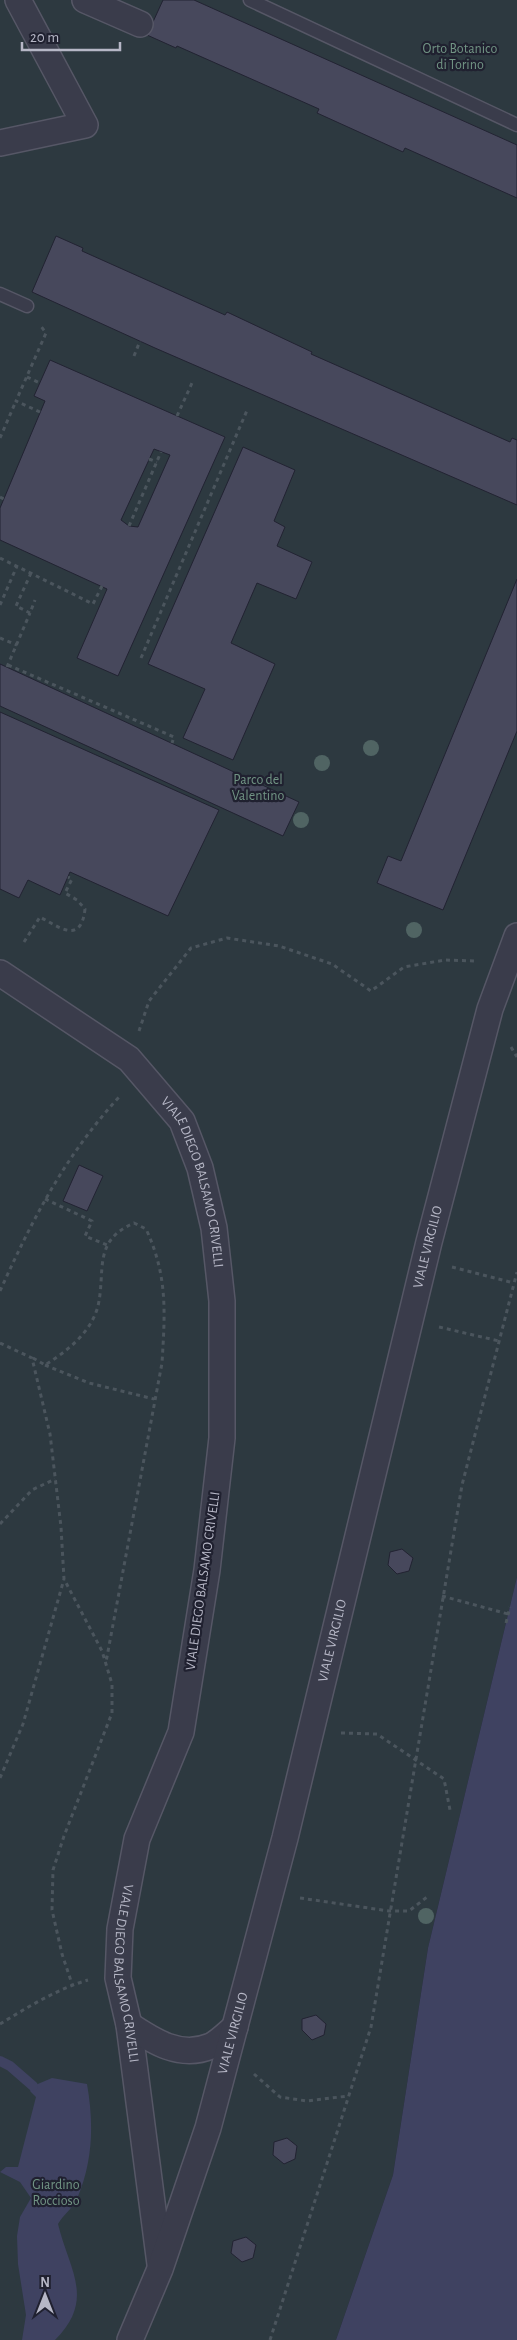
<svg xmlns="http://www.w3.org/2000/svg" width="517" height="2340" font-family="'Alegreya Sans',sans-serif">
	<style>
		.green { fill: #2d3940 }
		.water { fill: #3f4261 }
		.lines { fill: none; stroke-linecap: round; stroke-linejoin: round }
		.stream { stroke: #3f4261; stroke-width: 10 }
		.building { fill: #47485c; stroke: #222332; fill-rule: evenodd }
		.lane-casing { stroke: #565766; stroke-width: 15 }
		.street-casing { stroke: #565766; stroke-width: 28 }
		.path { stroke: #4b555d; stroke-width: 3; stroke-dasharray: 4 4; stroke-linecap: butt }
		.lane { stroke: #3a3c4b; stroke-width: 12 }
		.street { stroke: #3a3c4b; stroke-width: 25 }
		.tree { fill: #506463 }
		.labels { text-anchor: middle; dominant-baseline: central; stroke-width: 4.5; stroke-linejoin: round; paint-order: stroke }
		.park-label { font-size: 14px; fill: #719484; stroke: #202130 }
		.street-label { font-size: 14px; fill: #b6b7c6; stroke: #202130 }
	</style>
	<rect width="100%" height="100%" fill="#27293a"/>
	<path class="green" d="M0 0H517V1577L428 1948 393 2175 336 2340H0Z"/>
	<path class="water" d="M517 1577V2340H336L393 2175 428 1948Z
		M52 2078 87 2084C94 2124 93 2161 77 2199 73 2208 63 2215 58 2224 69 2270 96 2299 55 2340H22L26 2315 18 2264 17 2236 20 2217 31 2198 20 2182 0 2172 6 2167H18L36 2097 30 2091 33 2086Z"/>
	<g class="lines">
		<path class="stream" d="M0 2061 10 2066 33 2086"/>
	</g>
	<path class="building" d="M163 0H194L517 145V198L405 148 403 152 317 113 319 109 177 46 176 48 147 35Z
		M56 236 83 248 82 251 225 315 227 312 312 352 311 354 510 442 512 438 517 440V505L155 348 32 292Z
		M50 360 225 437 118 676 77 658 107 589 0 540V508L45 401 34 396ZM154 449 170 455 138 527 129 526 121 520Z
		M243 447 295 470 274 521 285 527 277 546 312 562 296 599 257 583 231 643 275 664 233 760 183 738 205 689 148 664Z
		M517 579V731L443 910 377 883 388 856 401 861Z
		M0 664 299 802 283 836 0 706Z
		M0 712 219 810 168 916 70 872 60 895 28 880 19 898 0 889Z
		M79 1165 103 1176 87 1211 63 1201Z
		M402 1549 413 1558 409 1571 397 1574 388 1565 390 1552Z
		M316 2015 326 2024 324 2035 312 2040 302 2030V2019Z
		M287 2138 297 2146 295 2159 284 2164 273 2155 274 2142Z
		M246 2237 256 2245 253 2258 242 2262 231 2253 233 2241Z"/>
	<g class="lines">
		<g class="lane-casing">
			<path id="lane" d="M250 0 517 125
				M0 294 27 306"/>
		</g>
		<g class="street-casing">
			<g id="street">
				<path d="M85 0 140 24"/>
				<path d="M0 143 85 125 18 0"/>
				<path id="s1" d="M0 973 129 1059 182 1121 200 1168 214 1228 222 1301V1438L207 1570 181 1732 137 1839 120 1929 118 1978 129 2025 160 2264"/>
				<path d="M129 2025C153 2041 180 2059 211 2046 219 2042 228 2033 235 2027"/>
				<path id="s2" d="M130 2340 160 2269 208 2128 285 1838 429 1242 490 1009 517 936"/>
			</g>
		</g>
		<path class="path" d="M134 356 140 341
			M27 377 40 383
			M40 412 16 401 46 333 40 325
			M177 416 192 383
			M0 438 16 401
			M149 459 157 462
			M0 497 4 499
			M129 526 161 452
			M0 558 93 604 102 586
			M31 573 16 606 30 613 35 600
			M0 605 17 566
			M0 638 17 645
			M141 658 248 408
			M8 665 174 737 172 743
			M7 667 30 613
			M24 942 40 917C59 927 81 945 85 909L77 900 65 893 72 879 68 877
			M139 1031 149 1001 191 948 227 938 279 946 332 964 371 991 404 967 445 960 476 961
			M511 1047 517 1057
			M45 1199 92 1221 85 1236 107 1245
			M452 1267 514 1283
			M0 1291C33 1218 66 1154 121 1095
			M439 1327 499 1341
			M0 1343 32 1358 50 1434 61 1527 64 1579 102 1651 112 1684V1713L64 1836 53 1870 52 1910 62 1954 72 1984
			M33 1358 45 1365C67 1351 91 1333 98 1306 106 1271 92 1241 134 1223L146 1229C168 1276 165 1313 162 1363L106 1662
			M45 1365 89 1383 154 1399
			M0 1524 32 1490 55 1479
			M442 1596 508 1614
			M506 1623 510 1607
			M341 1733 377 1734 444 1779 450 1810
			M0 1778 23 1724 64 1579
			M300 1898 389 1911H409L427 1897
			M0 2024C28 2007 57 1989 88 1980
			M254 2074 280 2097 307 2101 348 2096
			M270 2340 371 2027 462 1485 517 1272"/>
		<use href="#lane" class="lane"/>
		<use href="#street" class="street"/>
	</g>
	<g class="tree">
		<circle cx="371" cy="748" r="8"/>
		<circle cx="322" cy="763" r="8"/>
		<circle cx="301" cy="820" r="8"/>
		<circle cx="414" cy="930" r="8"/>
		<circle cx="426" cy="1916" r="8"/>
	</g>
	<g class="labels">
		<g class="park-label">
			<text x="460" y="49">Orto Botanico<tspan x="460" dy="16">di Torino</tspan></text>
			<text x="258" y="780">Parco del<tspan x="258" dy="16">Valentino</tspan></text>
			<text x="56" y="2185">Giardino<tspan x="56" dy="16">Roccioso</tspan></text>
		</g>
		<g class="street-label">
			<text stroke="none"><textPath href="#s1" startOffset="298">VIALE DIEGO BALSAMO CRIVELLI</textPath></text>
			<text stroke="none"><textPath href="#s2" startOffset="1134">VIALE VIRGILIO</textPath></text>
			<text transform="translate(203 1581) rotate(-82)">VIALE DIEGO BALSAMO CRIVELLI</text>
			<text stroke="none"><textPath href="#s2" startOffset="729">VIALE VIRGILIO</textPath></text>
			<text stroke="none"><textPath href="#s1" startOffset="1108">VIALE DIEGO BALSAMO CRIVELLI</textPath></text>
			<text stroke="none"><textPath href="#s2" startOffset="324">VIALE VIRGILIO</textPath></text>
		</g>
	</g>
	<g transform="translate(45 2295)" stroke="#202130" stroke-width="4" paint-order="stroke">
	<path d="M0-4L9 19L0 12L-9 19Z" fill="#b6b7c6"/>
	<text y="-8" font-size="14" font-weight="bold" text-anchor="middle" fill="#b6b7c6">N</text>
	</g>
	<path d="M22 42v8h98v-8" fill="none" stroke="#b6b7c6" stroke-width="2.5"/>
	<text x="30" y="42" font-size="15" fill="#b6b7c6" stroke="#202130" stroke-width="4" paint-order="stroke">20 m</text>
</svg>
